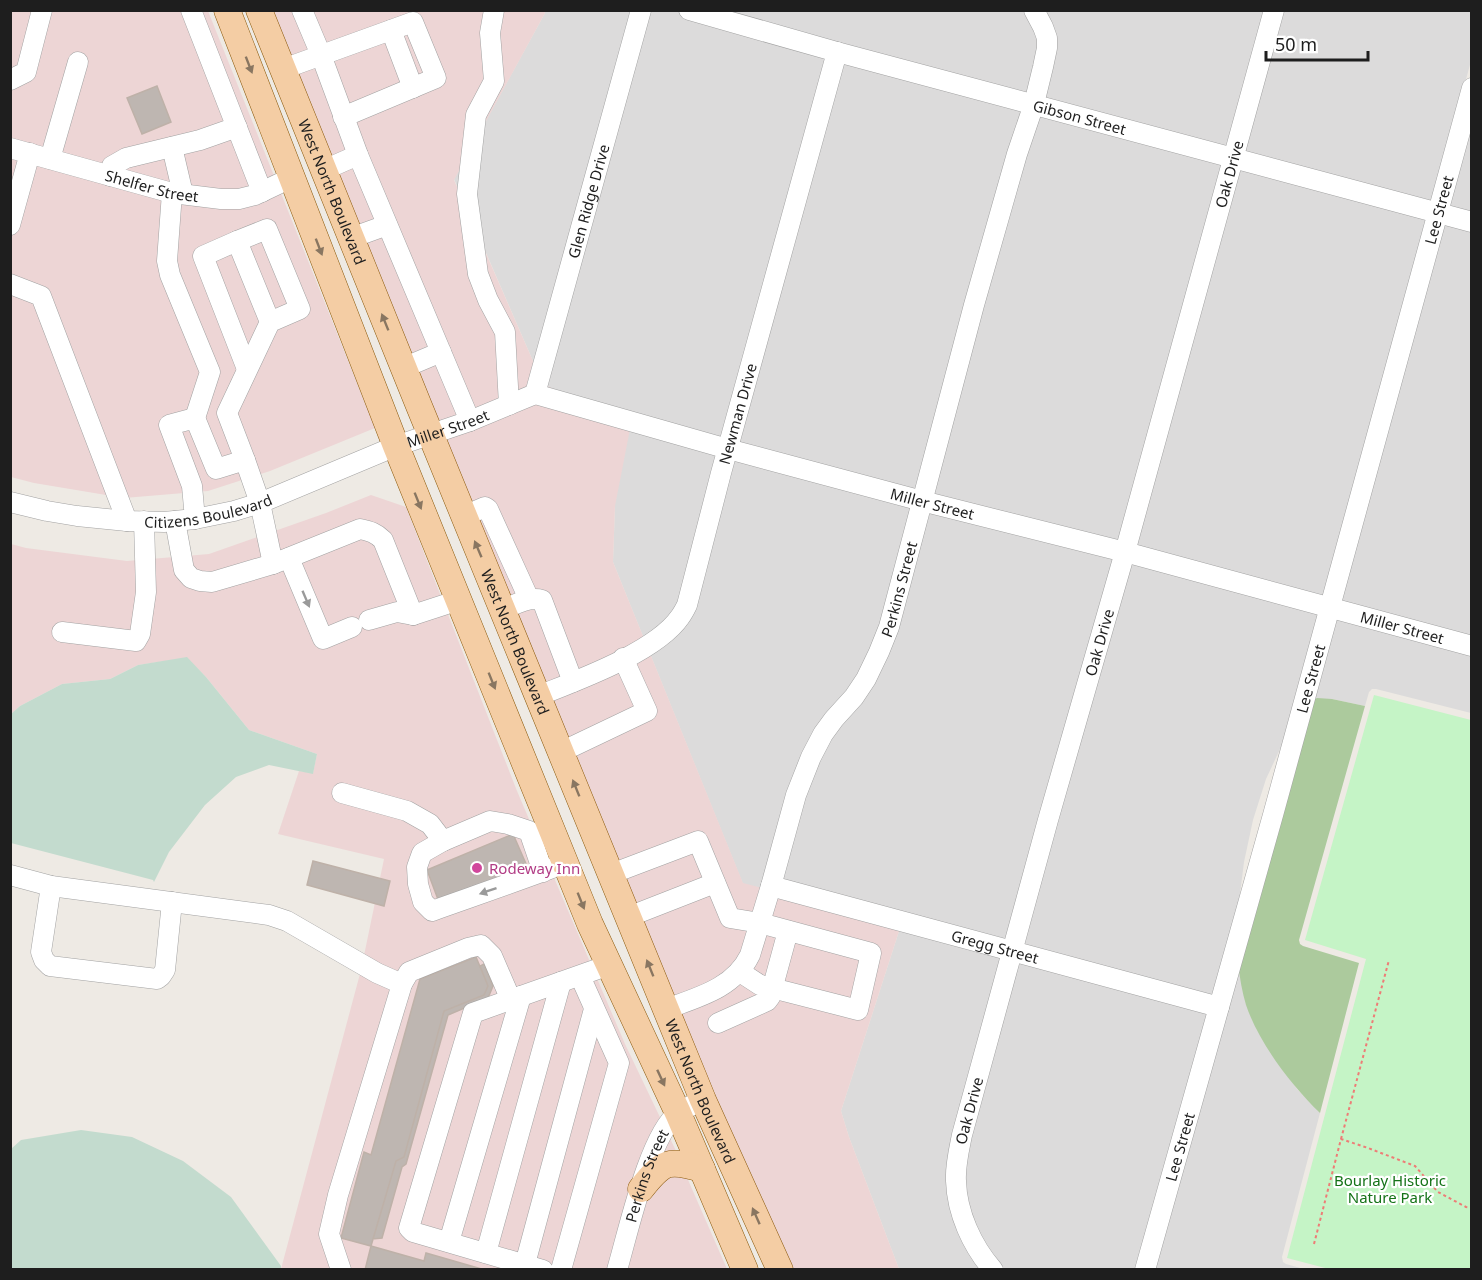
<svg xmlns="http://www.w3.org/2000/svg" width="1482" height="1280" font-family="'Noto Sans',sans-serif">
	<style>
		.residential { fill: #dcdbdb }
		.commercial { fill: #edd5d5 }
		.forest { fill: #acca9d }
		.wetland { fill: #c3dbce }
		.park { fill: #c5f4c6 }
		.building { fill: #beb6b1; stroke: #beb1a8; stroke-width: 1.5 }
		.lines { fill: none; stroke-linecap: round; stroke-linejoin: round }
		.minor-casing { stroke: #a2a2a2; stroke-width: 21 }
		.major-casing { stroke: #8b5a0d; stroke-width: 27 }
		.path { stroke: #ee7c76; stroke-width: 2; stroke-dasharray: 3 3; stroke-linecap: butt }
		.minor { stroke: #fff; stroke-width: 20 }
		.major { stroke: #f4cda4; stroke-width: 26 }
		.oneway { fill: #897661 }
		.oneway2 { fill: #9a9a9a }
		.hotel-dot { fill: #d1479c; stroke: #fff; stroke-width: 2 }
		.labels { text-anchor: middle; dominant-baseline: central; stroke-width: 4.5; stroke-linejoin: round; paint-order: stroke }
		.street-label { font-size: 15px; fill: #1e1e1e; stroke: #fff }
		.hotel-label { font-size: 15px; fill: #b23c85; stroke: #fff; text-anchor: start }
		.park-label { font-size: 15px; fill: #157318; stroke: #fff }
	</style>
	<rect width="100%" height="100%" fill="#eeeae4"/>
	<path class="residential" d="M544 11H1471V61L1288 732 1266 779 1253 820 1244 862 1238 910 1137 1269H899L849 1137 841 1111 901 925 743 884 613 562 615 506 543 384 454 179 545 13Z
		M1471 114V713L1376 689H1372L1369 692 1365 706 1332 699 1311 701Z
		M1238 964 1246 1004 1257 1030 1297 1089 1320 1113 1282 1257 1283 1262 1286 1264 1304 1269 1152 1270Z"/>
	<path class="commercial" d="M10 11H208L375 428 270 471 208 491 124 498 34 483 11 477Z
		M268 11H544L545 13 454 180 543 384 631 424 615 506 613 562 743 883 901 925 841 1111 849 1137 899 1269H788L710 1096Z
		M371 495 406 507 517 791 625 1044 678 1155 657 1180 685 1173 727 1269H281L361 970 384 859 278 834 299 771 313 773 317 754 249 730 206 677 187 658 138 665 110 679 62 684 20 706 11 714V544L26 548 127 561 209 554 326 513Z"/>
	<path class="forest" d="M1317 698 1332 699 1365 706 1299 940 1300 944 1303 946 1359 963 1320 1113C1291 1085 1259 1043 1246 1005 1242 992 1240 978 1238 964L1311 701Z"/>
	<path class="wetland" d="M187 657 206 677 249 730 317 754 313 774 269 765 236 777 205 805 169 852 154 882 153 880 11 843V714L20 706 62 684 110 679 138 665Z
		M81 1130 132 1137 183 1161 231 1197 281 1266V1269H11V1149L21 1140Z"/>
	<path class="park" d="M1374 695 1471 720V1269H1329L1287 1258 1366 959 1305 940Z"/>
	<path class="building" d="M157 86 171 122 142 134 127 98Z
		M513 834 527 866 439 902 427 870Z
		M313 861 390 881 384 906 307 885Z
		M476 957 488 986 484 995 444 1011 404 1157 396 1161 371 1246 341 1238 364 1152 371 1155 420 979Z
		M484 964 493 986 488 998 448 1015 406 1164 402 1167 382 1238 373 1239 396 1161 404 1157 444 1011 484 995 488 986 480 966Z
		M371 1246 424 1261 426 1253 485 1270H365Z"/>
	<g class="lines">
		<g class="minor-casing">
			<g id="minor">
				<path d="M191 10 262 192"/>
				<path d="M302 10 321 55 358 155 470 421"/>
				<path d="M494 10 490 33 494 81 476 115 467 194 478 274 488 300 505 332 509 405"/>
				<path id="s1" d="M689 10 837 52 1472 222"/>
				<path d="M391 30 413 88"/>
				<path d="M283 69 413 22 436 78 343 117"/>
				<path d="M10 80 26 72 42 10"/>
				<path d="M172 147 183 194"/>
				<path id="s2" d="M10 148 172 193 221 199H239L255 195 293 177"/>
				<path d="M50 159 78 62"/>
				<path d="M324 170 358 155"/>
				<path d="M110 176 112 166 126 158 200 140 237 127"/>
				<path d="M172 193 167 261 170 275 210 372 195 418"/>
				<path d="M10 225 30 153"/>
				<path d="M351 238 387 225"/>
				<path d="M237 241 203 256 247 369"/>
				<path d="M10 284 41 296 127 521"/>
				<path d="M403 368 441 352"/>
				<path id="s3" d="M535 394 641 10"/>
				<path d="M245 460 227 413 270 322 237 241 267 229 300 309 270 322"/>
				<path id="s4" d="M10 502 47 511 77 516 127 521 164 522 195 519 234 511 260 503 396 446 470 421 535 394 728 449 922 501 1125 552 1472 646"/>
				<path d="M464 516 485 507 488 509 529 599"/>
				<path d="M195 519 192 486 169 425 195 418 216 469 245 460 260 503 273 564 360 529C370 531 376 533 383 540L413 615 459 600"/>
				<path d="M175 521 184 570 191 578 200 581 212 582 273 564"/>
				<path d="M289 558 323 639 352 627"/>
				<path d="M503 610C514 605 529 596 542 600L573 682"/>
				<path d="M369 620 397 612 413 615"/>
				<path d="M62 632 136 641 140 634 146 592 144 521"/>
				<path id="s5" d="M538 696C578 680 656 652 680 617 683 613 685 609 687 605L721 473 837 52"/>
				<path d="M561 752 647 711 623 658"/>
				<path d="M342 793 407 811 430 824 443 841"/>
				<path d="M543 872 529 831 508 824 490 821 443 841 422 853 417 867 418 884 423 902 432 911C477 895 521 880 566 863"/>
				<path d="M611 874 698 841 730 918 760 923 871 953 858 1010 760 985 740 972"/>
				<path d="M10 875 51 886 269 915 287 921 377 973 402 984"/>
				<path d="M51 886 41 952 44 960 50 966 157 979 161 976 165 970 172 902"/>
				<path id="s6" d="M771 886 1219 1007"/>
				<path d="M628 917 715 883"/>
				<path id="s7" d="M666 1009C699 997 734 988 750 955L771 886 796 795 811 757 823 734 834 719 854 697 866 679 879 652 889 627 974 305 1017 154 1034 104 1043 67 1047 48V38L1043 27 1034 10"/>
				<path d="M718 1023 767 1001 770 997 788 931"/>
				<path d="M449 1242 521 996"/>
				<path d="M486 1253 561 982"/>
				<path d="M525 1264 594 1009"/>
				<path d="M341 1270 329 1234 338 1195 402 984 409 972 468 948 481 945 492 956 511 1000"/>
				<path d="M543 1270 413 1232 409 1228 473 1013 609 965"/>
				<path d="M561 1270 619 1063 580 976"/>
				<path id="s8" d="M617 1270C628 1233 649 1135 678 1113 685 1108 695 1104 703 1100"/>
				<path id="s9" d="M993 1270C972 1246 957 1213 956 1181 955 1166 959 1150 962 1135L1048 820 1125 552 1274 10"/>
				<path id="s10" d="M1145 1270 1273 815 1472 88"/>
			</g>
		</g>
		<g class="major-casing">
			<g id="major">
				<path d="M227 10 396 446 590 924 678 1113 745 1270"/>
				<path id="s11" d="M259 10 419 406 703 1100 780 1270"/>
				<path d="M641 1189C663 1161 668 1159 702 1169"/>
			</g>
		</g>
		<path class="path" d="M1341 1139 1389 960
			M1314 1244 1341 1139 1368 1148 1415 1166 1438 1192 1466 1207 1472 1208"/>
		<use href="#minor" class="minor"/>
		<use href="#major" class="major"/>
	</g>
	<defs><path id="oneway-solid" d="M-6-.8H1V-3.2L6.5 0L1 3.2V.8H-6Z" transform="scale(1.5)"/></defs>
	<g class="oneway">
		<use href="#oneway-solid" transform="translate(249 65) rotate(69)"/>
		<use href="#oneway-solid" transform="translate(319 247) rotate(69)"/>
		<use href="#oneway-solid" transform="translate(385 322) rotate(-112)"/>
		<use href="#oneway-solid" transform="translate(418 501) rotate(68)"/>
		<use href="#oneway-solid" transform="translate(478 549) rotate(-113)"/>
		<use href="#oneway-solid" transform="translate(492 681) rotate(68)"/>
		<use href="#oneway-solid" transform="translate(576 788) rotate(-112)"/>
		<use href="#oneway-solid" transform="translate(581 901) rotate(68)"/>
		<use href="#oneway-solid" transform="translate(650 968) rotate(-112)"/>
		<use href="#oneway-solid" transform="translate(661 1078) rotate(65)"/>
		<use href="#oneway-solid" transform="translate(756 1216) rotate(-114)"/>
	</g>
	<g class="oneway2">
		<use href="#oneway-solid" transform="translate(306 599) rotate(67)"/>
		<use href="#oneway-solid" transform="translate(488 891) rotate(161)"/>
	</g>
	<circle class="hotel-dot" cx="477" cy="868" r="6"/>
	<g class="labels">
		<g class="street-label">
			<text stroke="none"><textPath href="#s1" startOffset="405">Gibson Street</textPath></text>
			<text stroke="none"><textPath href="#s9" startOffset="1142">Oak Drive</textPath></text>
			<text stroke="none"><textPath href="#s2" startOffset="147">Shelfer Street</textPath></text>
			<text stroke="none"><textPath href="#s11" startOffset="196">West North Boulevard</textPath></text>
			<text stroke="none"><textPath href="#s3" startOffset="200">Glen Ridge Drive</textPath></text>
			<text stroke="none"><textPath href="#s10" startOffset="1100">Lee Street</textPath></text>
			<text stroke="none"><textPath href="#s5" startOffset="376">Newman Drive</textPath></text>
			<text stroke="none"><textPath href="#s4" startOffset="456">Miller Street</textPath></text>
			<text stroke="none"><textPath href="#s4" startOffset="962">Miller Street</textPath></text>
			<text stroke="none"><textPath href="#s4" startOffset="201">Citizens Boulevard</textPath></text>
			<text stroke="none"><textPath href="#s7" startOffset="502">Perkins Street</textPath></text>
			<text stroke="none"><textPath href="#s4" startOffset="1448">Miller Street</textPath></text>
			<text stroke="none"><textPath href="#s11" startOffset="682">West North Boulevard</textPath></text>
			<text stroke="none"><textPath href="#s9" startOffset="656">Oak Drive</textPath></text>
			<text stroke="none"><textPath href="#s10" startOffset="614">Lee Street</textPath></text>
			<text stroke="none"><textPath href="#s6" startOffset="232">Gregg Street</textPath></text>
			<text stroke="none"><textPath href="#s11" startOffset="1168">West North Boulevard</textPath></text>
			<text stroke="none"><textPath href="#s9" startOffset="170">Oak Drive</textPath></text>
			<text stroke="none"><textPath href="#s10" startOffset="128">Lee Street</textPath></text>
			<text stroke="none"><textPath href="#s8" startOffset="99">Perkins Street</textPath></text>
		</g>
		<g class="hotel-label">
			<text x="489" y="868">Rodeway Inn</text>
		</g>
		<g class="park-label">
			<text x="1390" y="1180">Bourlay Historic<tspan x="1390" dy="17">Nature Park</tspan></text>
		</g>
	</g>
	<rect width="1482" height="1280" fill="none" stroke="#1e1e1e" stroke-width="24"/>
	<path d="M1266 51v9h102v-9" fill="none" stroke="#1e1e1e" stroke-width="3"/>
	<text x="1275" y="51" font-size="18" fill="#1e1e1e" stroke="#ffffff" stroke-width="4.5" paint-order="stroke">50 m</text>
</svg>
